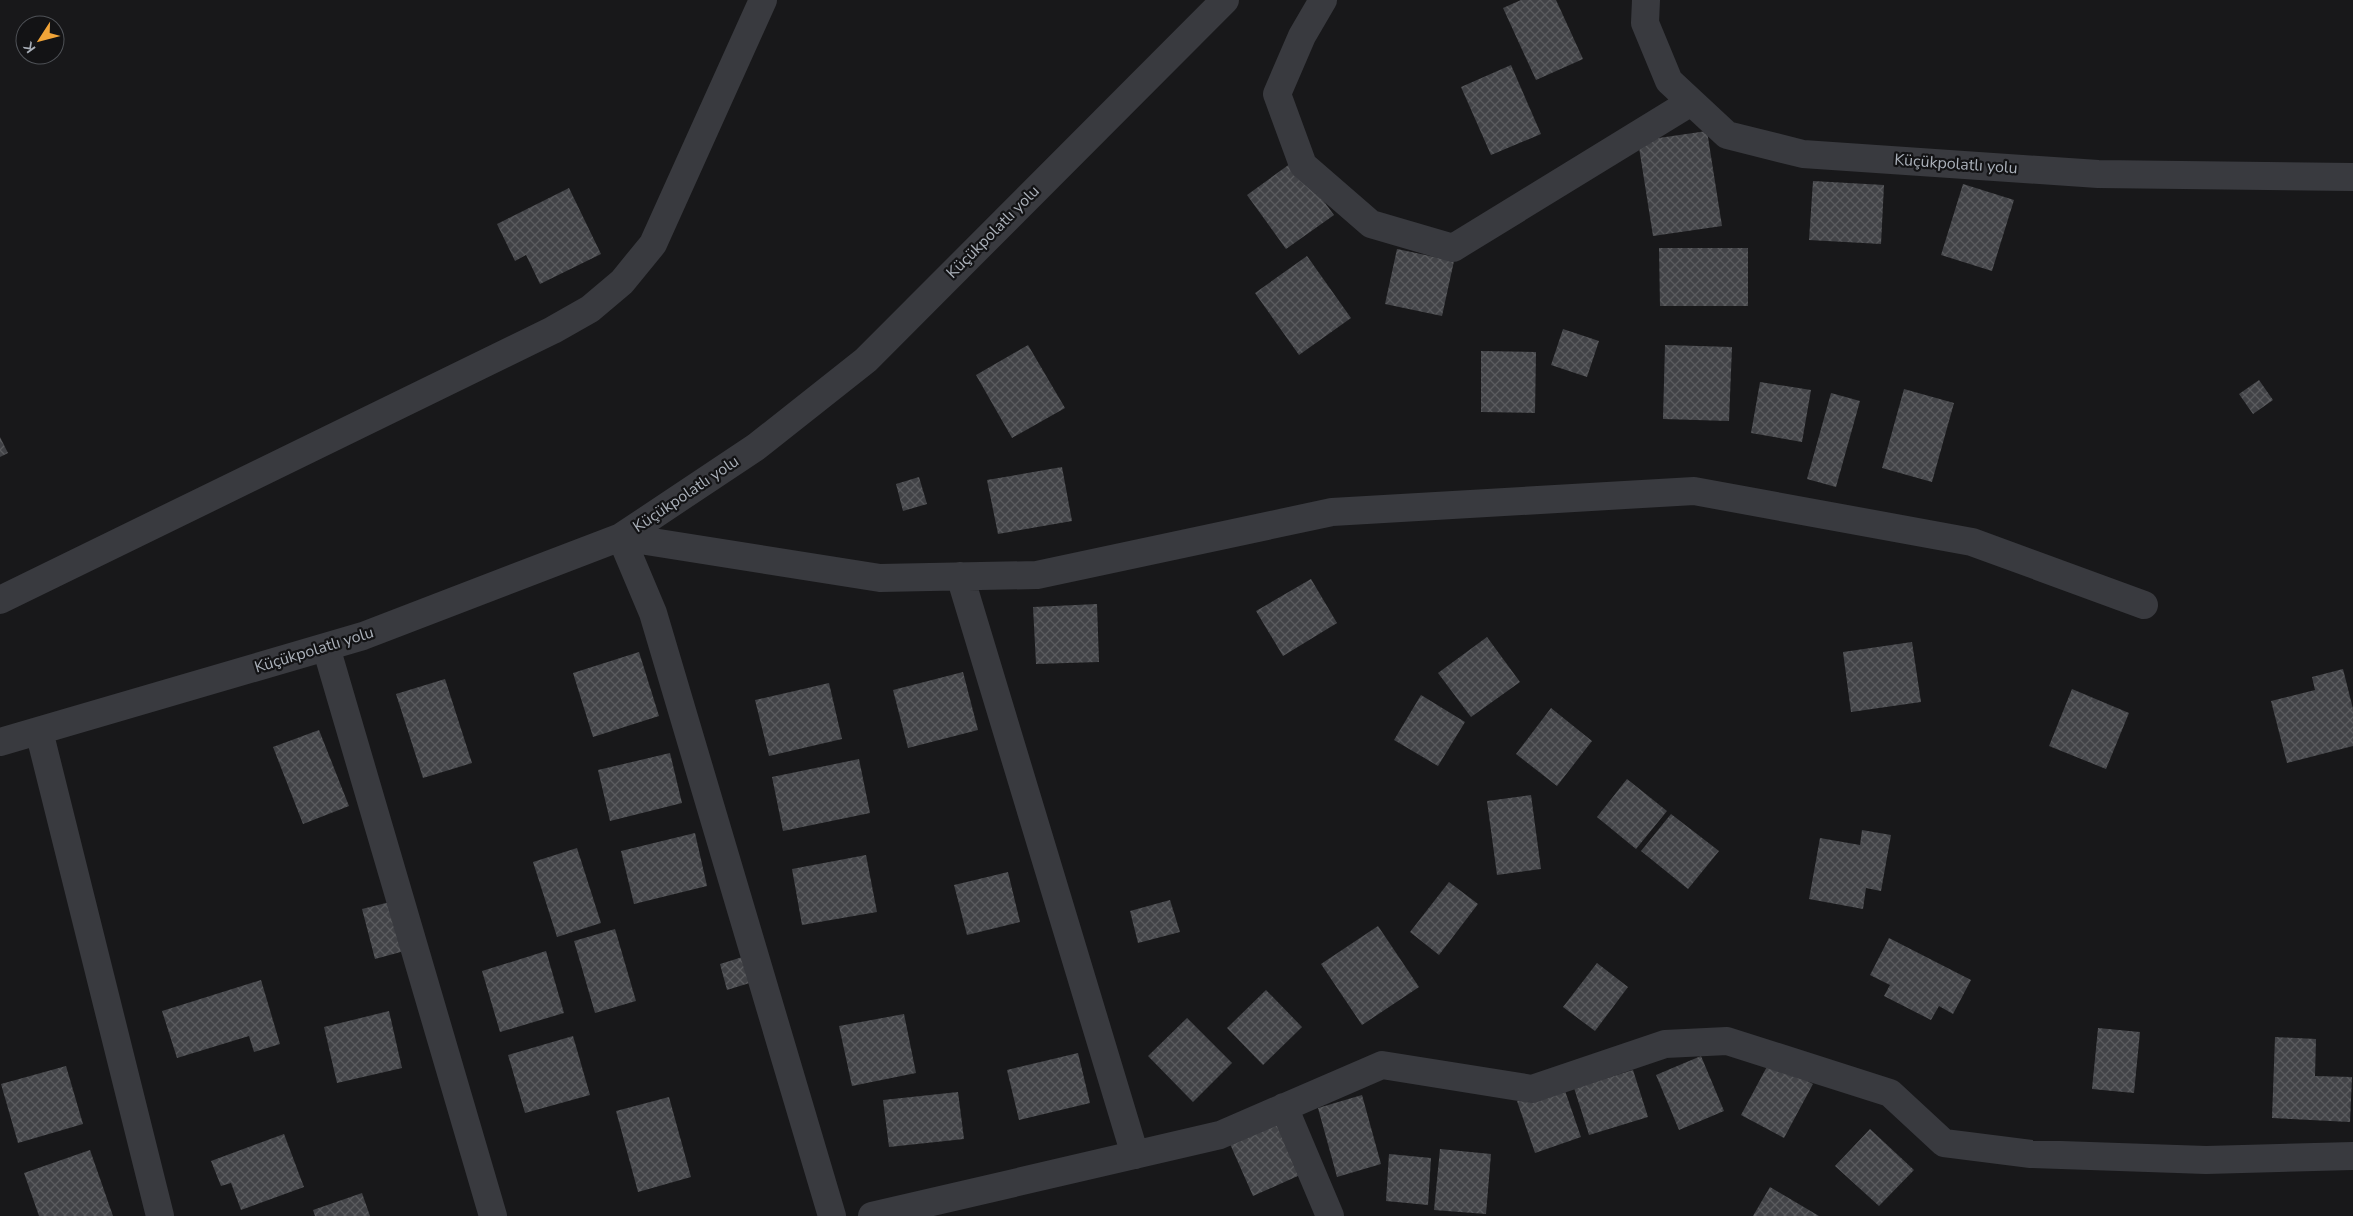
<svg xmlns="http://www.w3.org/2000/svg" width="2353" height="1216" font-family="'Nunito Sans',sans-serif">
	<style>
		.building { fill: url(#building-cross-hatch) }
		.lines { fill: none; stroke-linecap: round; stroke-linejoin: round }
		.minor { stroke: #393a3f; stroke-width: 28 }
		.labels { text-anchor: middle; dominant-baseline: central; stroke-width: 4.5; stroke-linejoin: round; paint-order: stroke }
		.street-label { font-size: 16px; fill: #aab0b9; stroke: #131315 }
	</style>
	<defs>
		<pattern id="building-cross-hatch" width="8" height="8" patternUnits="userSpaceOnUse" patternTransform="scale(1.25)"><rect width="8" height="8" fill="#424347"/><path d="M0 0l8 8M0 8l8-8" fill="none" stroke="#5b5c5f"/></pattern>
	</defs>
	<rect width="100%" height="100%" fill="#18181a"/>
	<path class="building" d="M1521 0H1556L1583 59 1536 80 1503 8Z
		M1511 65 1541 134 1491 155 1461 87Z
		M1707 131 1722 226 1653 236 1638 141Z
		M1294 161 1334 215 1286 249 1247 195Z
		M1813 181 1884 185 1881 244 1809 240Z
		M1963 184 2014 200 1992 271 1941 255Z
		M569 188 601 254 540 284 526 255 515 261 497 224Z
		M1659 248H1748V306H1660Z
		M1397 249 1454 261 1442 316 1385 304Z
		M1307 256 1351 318 1299 355 1255 293Z
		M1563 329 1599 341 1587 377 1551 365Z
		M1028 345 1065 408 1012 438 976 375Z
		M1665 345 1732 347 1729 421 1663 419Z
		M1481 351 1536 352 1535 413 1481 412Z
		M2259 380 2273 400 2253 414 2239 394Z
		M1760 382 1811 390 1802 442 1751 433Z
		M1904 389 1954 403 1932 482 1882 468Z
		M1831 393 1860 401 1836 487 1807 479Z
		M0 437 8 453 0 457Z
		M1062 467 1072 521 998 534 987 480Z
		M919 477 927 504 903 511 896 484Z
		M1311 579 1337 623 1283 656 1256 611Z
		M1097 604 1099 662 1036 664 1033 607Z
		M1487 637 1520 682 1471 717 1438 673Z
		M1912 642 1921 702 1851 712 1843 652Z
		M639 652 659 716 593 737 573 673Z
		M2343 669 2353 709V746L2287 763 2271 701 2315 690 2312 677Z
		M963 672 978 730 908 748 893 690Z
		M445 679 472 763 423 778 396 694Z
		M829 683 842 739 769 756 755 700Z
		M2072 689 2129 713 2106 769 2049 746Z
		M1421 695 1465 722 1438 766 1394 740Z
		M1551 708 1592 741 1557 786 1516 754Z
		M319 730 349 806 303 824 273 747Z
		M670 753 682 803 610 821 598 770Z
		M859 759 870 813 783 831 772 777Z
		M1627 779 1667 811 1636 849 1597 817Z
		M1531 795 1541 869 1497 875 1487 801Z
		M1671 814 1719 851 1688 889 1641 851Z
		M1862 830 1891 835 1881 891 1866 888 1863 909 1809 899 1820 838 1860 845Z
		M695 833 707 886 634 904 621 851Z
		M577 848 601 923 557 937 533 862Z
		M866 855 877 912 802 925 792 869Z
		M1008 872 1020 922 967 935 954 885Z
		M1449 882 1478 904 1439 955 1410 932Z
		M1170 900 1180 932 1138 943 1130 911Z
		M394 901 408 950 375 959 362 909Z
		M1378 926 1419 987 1362 1025 1321 964Z
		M615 929 636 1001 595 1013 574 941Z
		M1889 938 1971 980 1953 1014 1939 1006 1931 1020 1884 996 1890 985 1870 975Z
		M546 951 564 1013 500 1032 482 971Z
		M749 955 756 981 727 990 720 964Z
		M1597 963 1628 987 1595 1031 1563 1007Z
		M261 980 280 1044 254 1052 249 1036 177 1058 162 1011Z
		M1266 990 1302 1027 1263 1065 1227 1028Z
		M389 1011 402 1068 337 1083 324 1027Z
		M904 1014 916 1073 852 1086 839 1026Z
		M1187 1018 1232 1063 1193 1102 1148 1056Z
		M2098 1028 2140 1032 2134 1093 2092 1089Z
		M573 1036 590 1095 525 1113 508 1055Z
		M2275 1037 2316 1039 2315 1076 2352 1077 2350 1122 2272 1118Z
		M1078 1053 1090 1103 1019 1120 1007 1070Z
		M1701 1056 1724 1111 1679 1130 1656 1075Z
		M1770 1061 1813 1084 1784 1138 1741 1115Z
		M66 1066 83 1124 18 1143 1 1084Z
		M1633 1070 1648 1117 1589 1135 1574 1088Z
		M1563 1085 1581 1137 1535 1153 1517 1101Z
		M958 1092 964 1139 889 1147 883 1100Z
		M1362 1095 1381 1164 1337 1177 1318 1108Z
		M669 1097 691 1177 638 1192 616 1111Z
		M1277 1124 1300 1175 1253 1196 1230 1144Z
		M1870 1129 1914 1170 1879 1206 1835 1166Z
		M284 1134 304 1187 241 1210 231 1183 221 1186 211 1161Z
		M1440 1149 1491 1154 1486 1214 1434 1210Z
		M90 1150 113 1216H39L24 1173Z
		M1389 1154 1431 1158 1428 1205 1386 1201Z
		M1770 1187 1819 1216H1753Z
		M362 1193 370 1216H315L313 1210Z"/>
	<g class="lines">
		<path class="minor" d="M1323 0 1302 36 1277 94 1303 165 1371 224 1453 248 1691 102
			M1646 0 1645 23 1669 81 1727 135 1803 154 2098 174 2353 177
			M621 537 880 578 1037 575 1332 512 1694 491 1972 542 2144 605
			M621 537 653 613 832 1216
			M960 576 1135 1155
			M0 600 553 330 590 309 622 282 653 244 763 0
			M326 647 493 1216
			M39 731 160 1216
			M0 742 363 636 621 537 756 447 866 360 1225 0
			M1284 1107 1330 1216
			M872 1216 1220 1135 1382 1065 1532 1089 1665 1044 1727 1041 1890 1093 1944 1143 2031 1154 2206 1160 2353 1156"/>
	</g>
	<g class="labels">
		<g class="street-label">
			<text transform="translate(1956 164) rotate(4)">Küçükpolatlı yolu</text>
			<text transform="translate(993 232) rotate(-45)">Küçükpolatlı yolu</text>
			<text transform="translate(686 494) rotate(-34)">Küçükpolatlı yolu</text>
			<text transform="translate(314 650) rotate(-17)">Küçükpolatlı yolu</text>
		</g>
	</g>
	<g transform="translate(40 40) rotate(234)"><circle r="24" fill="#131315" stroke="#4f5257"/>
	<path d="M0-4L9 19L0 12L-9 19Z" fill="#f1a438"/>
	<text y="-8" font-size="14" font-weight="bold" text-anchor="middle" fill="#aab0b9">K</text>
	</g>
</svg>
